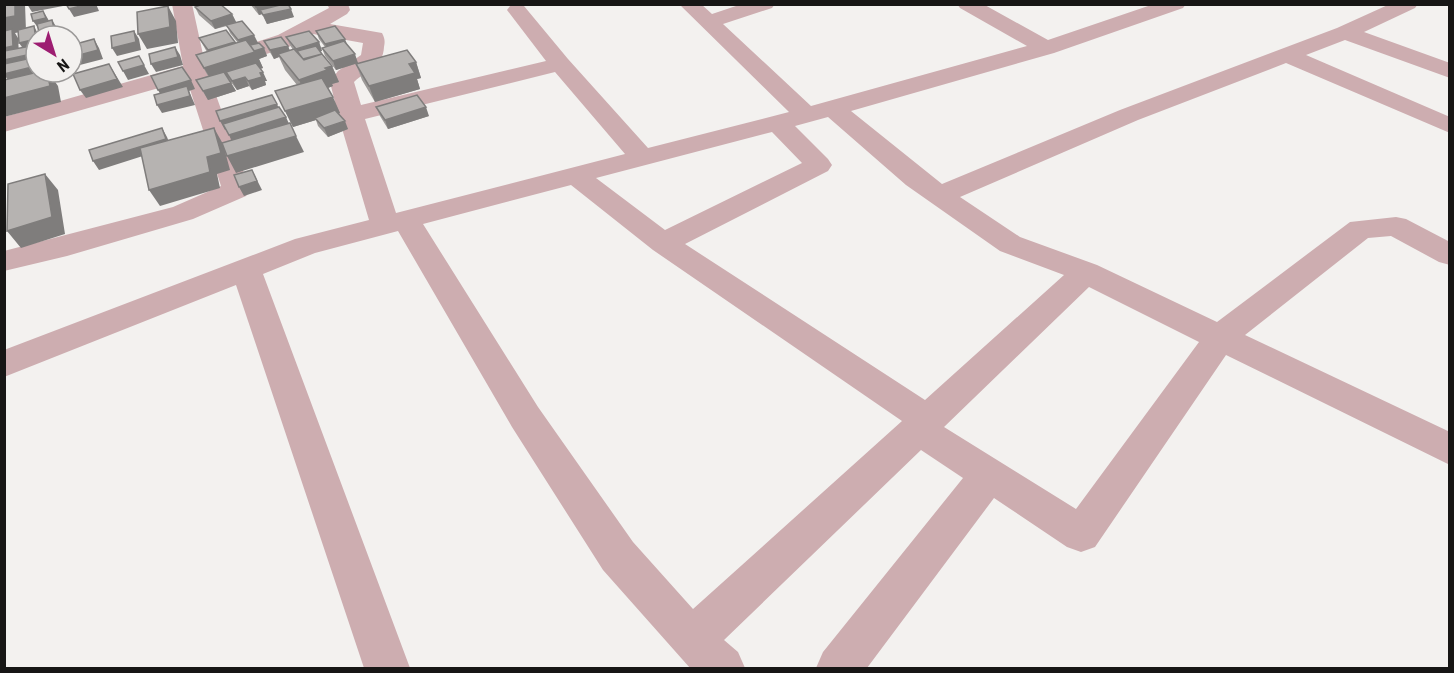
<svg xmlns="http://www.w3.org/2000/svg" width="1454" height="673" font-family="'Roboto Condensed',sans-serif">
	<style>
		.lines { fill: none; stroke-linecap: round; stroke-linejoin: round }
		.minor { fill: #cdadb0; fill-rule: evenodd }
		.wall { fill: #9d9a98 }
		.shaded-wall { fill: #7f7d7c }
		.building { fill: #b6b3b1; stroke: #7f7d7c; stroke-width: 1.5 }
	</style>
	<rect width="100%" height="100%" fill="#f3f1ef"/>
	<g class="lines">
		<path class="minor" d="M172 4H192L204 59 278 35 329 8 327 4H348L350 10 347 14 330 24 382 33C385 39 385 41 384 47 383 67 367 70 354 82L361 105 546 61 507 10 510 6H524L568 59 648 148 789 112 679 4H701L712 14 742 4H775L772 8 723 24 811 106 1027 46 960 8 957 4H983L1048 40 1154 4H1186L1183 8 1054 53 851 111 942 184 1120 110 1337 28 1390 4H1418L1415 8 1364 32 1450 63V78L1345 40 1306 55 1450 117V133L1286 63 1138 120 960 197 1020 237 1097 265 1217 322 1350 222 1396 217 1406 219 1450 242V265L1439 262 1391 236 1368 238 1245 335 1450 432V465L1226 355 1095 547 1081 552 1067 547 994 498 867 668H816L823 652 963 478 921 450 724 640 738 652 745 668H690L603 570 512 427 398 231 315 253 263 274 410 668H364L236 285 4 377V350L295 239 369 220 338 115 330 82 338 71 361 55 363 43 313 34 294 45 208 73 250 190 246 196 193 219 67 256 4 271V251L173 207 221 186 187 80 4 132V117L183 66ZM555 72 625 154 396 213 365 119ZM828 117 906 185 1000 251 1064 275 925 400 685 244 828 171 832 165 828 159 795 126ZM772 132 802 163 665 230 596 178ZM571 185 653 250 902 421 693 609 633 542 538 407 423 224ZM1089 287 1199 342 1076 509 944 427Z"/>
	</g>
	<path class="wall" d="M250 4H277L278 6 294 17 267 24 262 14 259 15Z
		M195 7 232 14 236 22 264 48 267 56 259 59 263 68 260 69 267 81H265L266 85 252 90 249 86 237 90 230 81 236 91 208 100 196 80 208 76 196 55 207 52 199 38 236 43H238L230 33 227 26 215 29 199 15Z
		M316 31 347 45 358 63 336 70 325 56 322 48 325 47 319 39Z
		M286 37 319 42 322 51H320L332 66 339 82 332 84 333 86 328 88 340 113 338 114 348 129 328 137 318 126 316 120 293 127 275 91 297 85 285 70 279 57 274 59 268 49 264 41 288 46 290 51 293 50 290 45Z
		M416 62 421 78 417 79 420 89 375 102 362 80 356 64Z
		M376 107 429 116 388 129 380 116Z"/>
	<path class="shaded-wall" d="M15 4H25L26 31 15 33 18 38 19 54 4 58V18Z
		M27 4H63V6L32 12Z
		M88 4H96L99 11 74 17 69 9Z
		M264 4H277L279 9 259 15 256 7Z
		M168 6 176 21 178 43 147 49 138 34Z
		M291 9 294 17 267 24 263 15Z
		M43 11 48 19 51 26 39 29 33 21Z
		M232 14 236 22 215 29 211 21Z
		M52 20 57 28 60 36H42L39 32Z
		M34 26 39 36H36V48L25 51 19 43Z
		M134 31 139 39 141 50 117 56 112 48Z
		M254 35 258 43 242 48 238 40Z
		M94 39 99 48 103 59 76 66 72 60V57Z
		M345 39 348 47 328 52 325 44Z
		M235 42 239 50 212 58 208 50Z
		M319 42 322 51 299 57 296 49Z
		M288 46 291 54H278L279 57 274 59 270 50Z
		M175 47 180 55 183 65 156 72 151 64Z
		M264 48 267 56 259 59 263 68 230 78 226 72 229 78 213 83 204 68Z
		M36 53V62L4 69V60Z
		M355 54 358 63 336 70 333 61Z
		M139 56 149 74 128 80 123 71Z
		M416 62 421 78 417 79 420 89 375 102 369 86 409 64Z
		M109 64 123 87 86 98 80 90Z
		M36 66V72H53L49 73 58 86 61 102 4 117V98L10 82 4 75V74Z
		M332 66 339 82 332 84 333 86 306 96 299 80Z
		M263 72 267 81H265L266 85 252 90 248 81Z
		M245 77 249 86 237 90 232 81Z
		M191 80 195 89 189 91 195 105 162 113 157 105 163 99 158 90Z
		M231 83 236 91 208 100 203 91Z
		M333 97 340 113 317 120 315 118 316 120 293 127 285 111Z
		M277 104 281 113 225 130 220 121Z
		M426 107 429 116 388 129 385 120Z
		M286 117 290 126 233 144 229 135Z
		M345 121 348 129 328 137 324 128Z
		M162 128 167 137 171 147 99 170 93 161Z
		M214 128 223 144 230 170 217 174 220 188 160 206 149 190 207 157Z
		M296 136 304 152 236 173 227 156Z
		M252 170 262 190 244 196 239 187Z
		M45 174 58 190 65 234 21 248 7 231Z"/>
	<path class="building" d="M4 4H15V16L4 18Z
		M66 4H88L69 9Z
		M203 4H220L232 14 211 21 195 7Z
		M254 4H264L256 7Z
		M284 4H288L291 9 263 15 260 10Z
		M168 6 170 27 138 34 137 12Z
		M43 11 46 18 33 21 31 14Z
		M52 20 54 28 39 32 37 24Z
		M242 21 254 35 238 40 226 25Z
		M34 26 36 39 19 43 18 30Z
		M335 26 345 39 325 44 316 31Z
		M12 29 13 46 4 48V31Z
		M226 30 235 42 208 50 199 38Z
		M134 31 136 42 112 48 111 36Z
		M309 31 319 42 296 49 286 37Z
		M281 37 288 46 270 50 264 41Z
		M94 39 98 50 72 57V45Z
		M246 40 255 52 204 68 196 55Z
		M344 41 355 54 333 61 322 48Z
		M259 43 264 48 254 51 250 45Z
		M36 45V53L4 60V51Z
		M316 46 322 54 303 59 297 51Z
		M175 47 178 57 151 64 149 54Z
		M294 49 304 60 322 54 332 66 325 68 327 70 299 80 278 54Z
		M407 50 416 62 409 64 415 73 369 86 356 64Z
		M139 56 144 65 123 71 118 62Z
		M36 57V66L4 74V64Z
		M256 63 263 72 260 73 262 77 248 81 245 77 232 81 226 72Z
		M109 64 117 79 80 90 73 74Z
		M182 67 191 80 158 90 151 76Z
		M38 72H47L50 86 4 98V80Z
		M224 72 231 83 203 91 196 80Z
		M322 78 333 97 285 111 275 91Z
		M187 86 190 96 157 105 154 95Z
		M272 95 277 104 220 121 216 111Z
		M417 95 426 107 385 120 376 107Z
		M279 107 286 117 229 135 223 124Z
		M335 110 345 121 324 128 315 118Z
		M290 123 296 136 227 156 222 143Z
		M162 128 166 139 93 161 89 150Z
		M214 128 221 153 207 157 210 172 149 190 140 148Z
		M252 170 257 181 239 187 234 175Z
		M45 174 52 217 7 231 8 184Z"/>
	<rect width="1454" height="673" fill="none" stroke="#171615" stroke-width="12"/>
	<g transform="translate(54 54) rotate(142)"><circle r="28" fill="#f3f1ef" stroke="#9b9998" stroke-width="1.5"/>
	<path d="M0-4.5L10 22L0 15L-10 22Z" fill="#9d1d71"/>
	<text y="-9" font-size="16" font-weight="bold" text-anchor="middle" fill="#171615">N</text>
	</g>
</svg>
